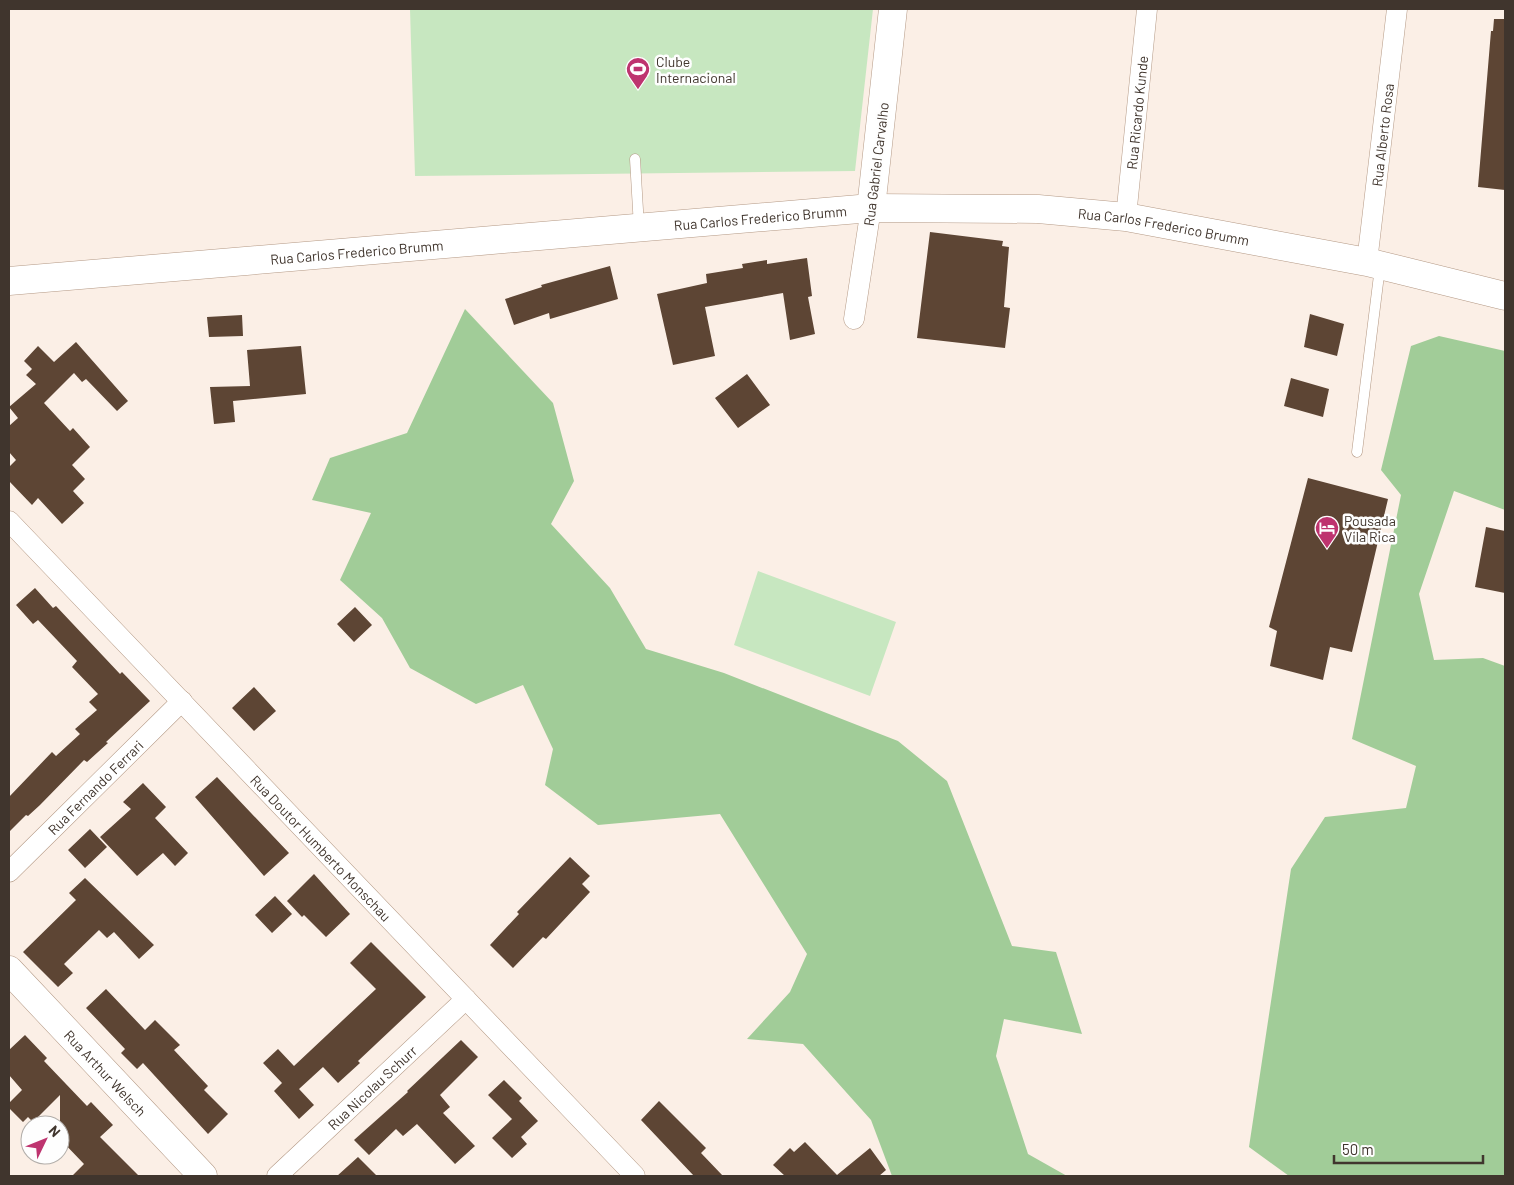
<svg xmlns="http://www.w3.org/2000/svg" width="1514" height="1185" font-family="Barlow,sans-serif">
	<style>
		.green { fill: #c7e7c0 }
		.forest { fill: #a1cc98 }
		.building { fill: #5d4534 }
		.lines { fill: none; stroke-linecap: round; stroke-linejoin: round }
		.lane-casing { stroke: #b49985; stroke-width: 11 }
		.street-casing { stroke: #b49985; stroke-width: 21 }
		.secondary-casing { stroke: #b49985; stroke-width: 29 }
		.lane { stroke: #fff; stroke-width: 10 }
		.street { stroke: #fff; stroke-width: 20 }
		.secondary { stroke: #fff; stroke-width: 28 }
		.labels { text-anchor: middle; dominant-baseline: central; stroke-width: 5; stroke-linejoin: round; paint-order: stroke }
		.poi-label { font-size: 14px; fill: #40352d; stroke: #fefefe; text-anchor: start }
		.street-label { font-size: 14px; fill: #40352d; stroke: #fefefe }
	</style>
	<rect width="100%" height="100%" fill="#fbefe6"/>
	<path class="green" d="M410 9H873L855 171 415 176Z
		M758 571 896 622 870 696 734 645Z"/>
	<path class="forest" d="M465 309 553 403 574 481 551 524 610 588 646 649 724 673 898 741 947 781 1012 946 1056 952 1082 1034 1004 1019 996 1056 1028 1154 1067 1176H892L871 1120 803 1044 747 1039 790 992 807 954 720 814 598 825 545 785 553 749 523 685 476 704 410 668 382 618 340 580 371 513 312 500 330 458 407 433Z
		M1439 336 1505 351V510L1454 491 1419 594 1434 660 1483 658 1505 666V1176H1289L1249 1147 1291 869 1325 817 1406 808 1416 766 1352 739 1401 495 1381 470 1411 346Z"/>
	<path class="building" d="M1494 19H1505V190L1478 187 1491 31H1493Z
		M930 232 1003 241 1002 246 1009 247 1004 307 1010 308 1005 348 917 338Z
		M807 258 812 296 808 297 815 334 790 340 783 293 705 307 715 356 673 365 657 294 707 283 706 274 743 268 742 264 767 260V264Z
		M610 266 618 299 550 319 549 313 514 325 505 299 542 287 541 285Z
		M1310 314 1344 324 1337 356 1304 347Z
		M242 315 243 336 209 337 207 317Z
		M76 342 128 401 117 411 86 379 82 382 74 373 44 403 70 431 73 428 90 447 72 465 85 479 73 491 84 503 62 524 38 498 32 505 9 481V467L16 460 9 452V426L18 418 9 407 36 384 26 375 32 369 24 361 38 346 54 362Z
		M301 346 306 394 233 401 235 422 214 424 210 387 250 386 247 350Z
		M747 374 770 405 738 428 715 398Z
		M1291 378 1329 389 1323 417 1284 406Z
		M1308 478 1388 499 1352 652 1330 647 1323 680 1270 666 1277 631 1269 627Z
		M1486 527 1505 531V593L1475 587Z
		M35 588 53 608 56 606 120 674 122 672 150 701 106 742 108 743 87 762 84 760 40 805 28 816 26 815 9 832V797L52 752 56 756 80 734 75 729 97 710 89 702 98 694 72 667 77 661 38 620 33 624 16 605Z
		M355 607 372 625 354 642 337 624Z
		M254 687 276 711 254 731 232 708Z
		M217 777 289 853 264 876 195 797Z
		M143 783 166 807 155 818 188 853 175 866 163 853 137 876 100 837 131 809 123 802Z
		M90 829 107 847 85 868 68 850Z
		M570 857 590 876 582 884 590 892 546 939 543 937 513 968 490 945 519 914 517 912Z
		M314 874 350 914 326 937 304 915 302 917 287 901Z
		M85 878 154 945 139 959 114 932 107 938 99 930 64 964 73 973 58 987 23 952 76 900 69 893Z
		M275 896 292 914 272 933 255 915Z
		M371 942 426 997 358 1061 360 1063 338 1083 323 1067 299 1089 314 1105 299 1119 274 1091 282 1083 263 1063 278 1049 294 1066 376 989 350 963Z
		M106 989 145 1030 155 1020 180 1045 174 1050 208 1086 204 1090 228 1114 208 1134 143 1063 137 1069 121 1053 125 1049 86 1008Z
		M25 1035 47 1058 44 1061 87 1106 91 1102 113 1125 100 1137 139 1176H72L84 1164 60 1139V1095L33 1122 28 1117 23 1122 9 1108V1103L22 1090 9 1075V1050Z
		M461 1040 478 1057 440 1095 450 1107 443 1113 475 1146 455 1164 417 1124 403 1136 396 1129 369 1155 354 1140 408 1092 407 1091Z
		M504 1080 522 1098 519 1101 538 1121 521 1137 527 1144 512 1158 492 1138 512 1119 488 1095Z
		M659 1101 706 1148 701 1153 723 1176H694L641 1120Z
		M805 1142 837 1175 870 1148 886 1170 879 1176H785L773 1165 790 1148 794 1152Z
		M358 1157 377 1176H337Z"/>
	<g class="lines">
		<g class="lane-casing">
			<path id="lane" d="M635 159 639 227
				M1357 452 1380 267"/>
		</g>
		<g class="street-casing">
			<g id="street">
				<path id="s1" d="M1126 217 1147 9"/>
				<path id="s2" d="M1367 262 1397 9"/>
				<path d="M854 319 871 208"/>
				<path id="s3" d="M9 521 635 1176"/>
				<path id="s4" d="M9 872 182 701"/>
				<path id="s5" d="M277 1176 466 999"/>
			</g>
		</g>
		<g class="secondary-casing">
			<g id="secondary">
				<path d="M871 208 893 9"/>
				<path id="s6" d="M9 281 871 208 1038 209 1126 217 1367 262 1505 296"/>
				<path id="s7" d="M9 970 203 1176"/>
			</g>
		</g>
		<use href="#lane" class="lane"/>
		<use href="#street" class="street"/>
		<use href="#secondary" class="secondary"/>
	</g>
	<defs>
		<g id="stadium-pin" transform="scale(1.25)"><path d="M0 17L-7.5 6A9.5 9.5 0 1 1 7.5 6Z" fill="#be346f" stroke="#fefefe"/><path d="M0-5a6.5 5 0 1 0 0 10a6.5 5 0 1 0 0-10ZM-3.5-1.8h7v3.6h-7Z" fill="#fff"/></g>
		<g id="hotel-pin" transform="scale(1.25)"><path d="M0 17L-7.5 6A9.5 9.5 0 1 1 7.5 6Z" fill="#be346f" stroke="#fefefe"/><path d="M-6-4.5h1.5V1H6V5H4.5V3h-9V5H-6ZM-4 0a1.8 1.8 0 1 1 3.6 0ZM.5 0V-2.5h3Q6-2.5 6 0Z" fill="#fff"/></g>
	</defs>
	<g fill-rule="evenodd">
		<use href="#stadium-pin" x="638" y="69"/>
		<use href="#hotel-pin" x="1327" y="528"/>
	</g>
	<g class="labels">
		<g class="poi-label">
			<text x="656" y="61">Clube<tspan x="656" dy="16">Internacional</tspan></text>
			<text x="1344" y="520">Pousada<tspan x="1344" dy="16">Vila Rica</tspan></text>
		</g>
		<g class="street-label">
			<text stroke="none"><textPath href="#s1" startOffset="105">Rua Ricardo Kunde</textPath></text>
			<text stroke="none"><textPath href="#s2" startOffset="128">Rua Alberto Rosa</textPath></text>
			<text transform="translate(876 164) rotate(-83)">Rua Gabriel Carvalho</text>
			<text stroke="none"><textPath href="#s6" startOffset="754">Rua Carlos Frederico Brumm</textPath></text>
			<text stroke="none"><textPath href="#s6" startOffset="1159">Rua Carlos Frederico Brumm</textPath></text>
			<text stroke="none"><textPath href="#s6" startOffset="349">Rua Carlos Frederico Brumm</textPath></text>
			<text stroke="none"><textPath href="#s4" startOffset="121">Rua Fernando Ferrari</textPath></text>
			<text stroke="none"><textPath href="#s3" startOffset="452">Rua Doutor Humberto Monschau</textPath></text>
			<text stroke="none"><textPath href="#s7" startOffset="141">Rua Arthur Welsch</textPath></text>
			<text stroke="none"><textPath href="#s5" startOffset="130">Rua Nicolau Schurr</textPath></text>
		</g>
	</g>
	<rect width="1514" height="1185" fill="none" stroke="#40352d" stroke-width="20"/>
	<g transform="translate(45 1140) rotate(47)"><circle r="24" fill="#fefefe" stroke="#b2aeaa"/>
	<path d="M0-4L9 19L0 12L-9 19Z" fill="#be346f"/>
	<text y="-8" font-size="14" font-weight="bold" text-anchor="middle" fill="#40352d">N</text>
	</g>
	<path d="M1334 1155v8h149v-8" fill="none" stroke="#40352d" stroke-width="2.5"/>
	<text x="1342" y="1155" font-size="15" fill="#40352d" stroke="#fefefe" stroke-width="4" paint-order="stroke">50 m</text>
</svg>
